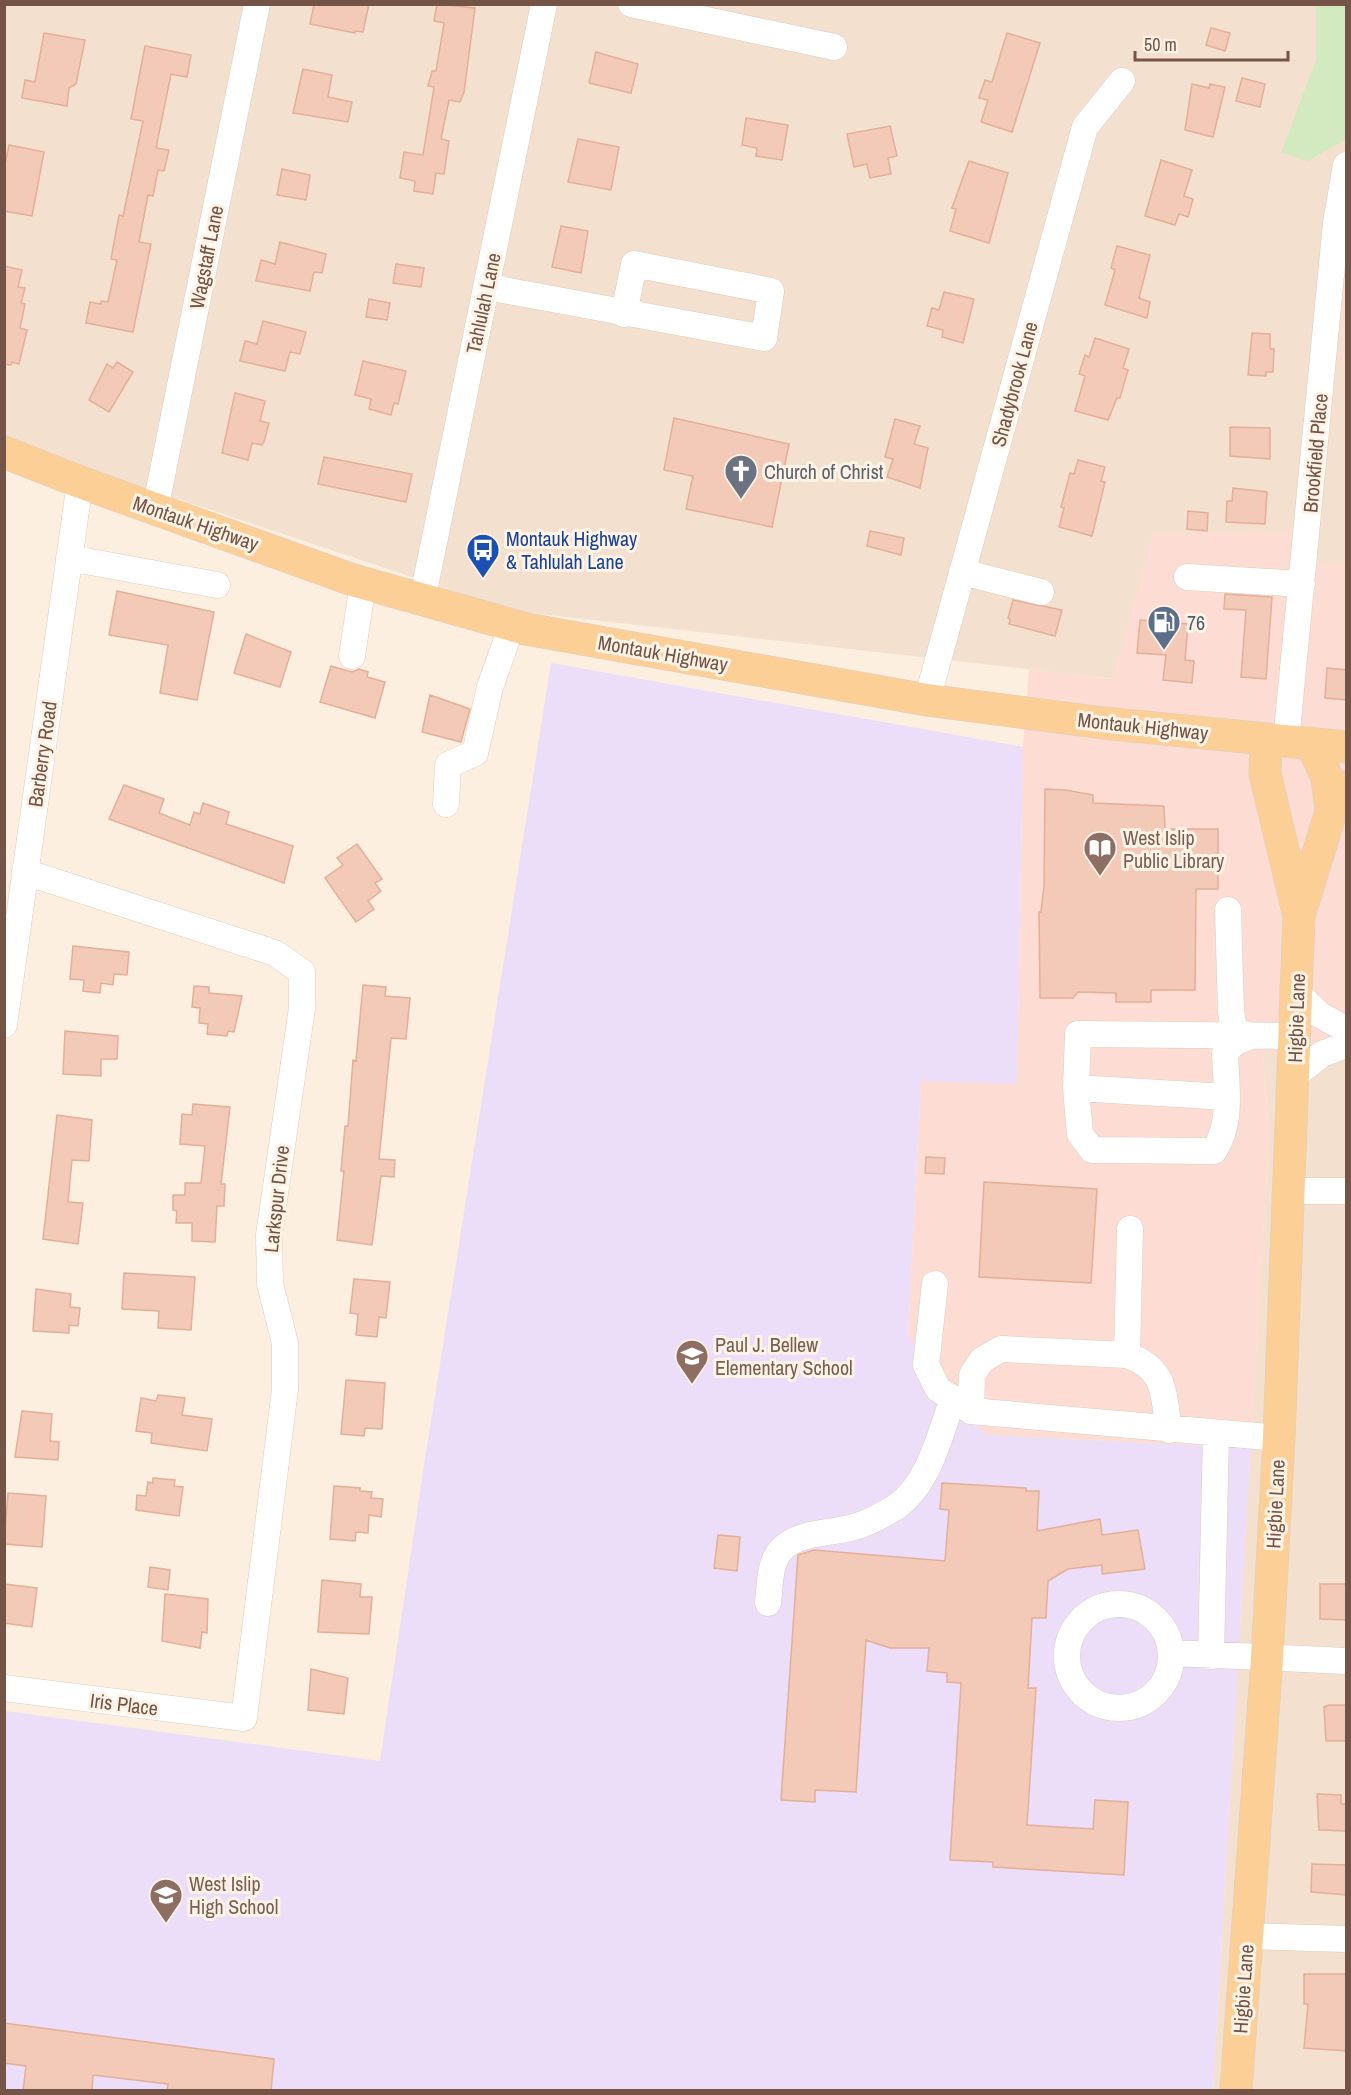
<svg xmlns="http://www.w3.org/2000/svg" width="1351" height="2095" font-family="'Archivo Narrow',sans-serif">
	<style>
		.residential { fill: #f4e0ce }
		.commercial { fill: #fdddd3 }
		.education { fill: #ecddf8 }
		.green { fill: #d3e9bf }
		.building { fill: #f2cab7; stroke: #e4af98; stroke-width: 1.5 }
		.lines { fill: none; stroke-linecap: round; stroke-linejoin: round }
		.minor-casing { stroke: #e0cbbc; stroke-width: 27 }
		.major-casing { stroke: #d8cfcb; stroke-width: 33 }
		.minor { stroke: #fff; stroke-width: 26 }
		.major { stroke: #fccf97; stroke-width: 32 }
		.labels { text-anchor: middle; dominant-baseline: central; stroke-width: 6; stroke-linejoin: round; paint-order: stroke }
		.street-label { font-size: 20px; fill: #735447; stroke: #fff3e6 }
		.worship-label { font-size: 20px; fill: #5b616d; stroke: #fff3e6; text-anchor: start }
		.transit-label { font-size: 20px; fill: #164399; stroke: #fff3e6; text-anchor: start }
		.service-label { font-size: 20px; fill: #4e5e75; stroke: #fff3e6; text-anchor: start }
		.education-label { font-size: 20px; fill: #785e54; stroke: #fff3e6; text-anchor: start }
	</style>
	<rect width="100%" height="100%" fill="#fcefe0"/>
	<path class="residential" d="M5 5H1346V705L513 611 5 441Z
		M1263 1053 1346 1054V2090H1213L1269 1135Z"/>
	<path class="commercial" d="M1299 531 1295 562 1346 564V1054L1263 1053 1269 1135 1251 1448 986 1435 908 1335 921 1081 1017 1083 1023 747 1029 669 1113 679 1153 533Z"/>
	<path class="education" d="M551 663 1023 747 1017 1084 921 1081 908 1335 986 1435 1251 1448 1213 2090H5V1711L380 1761 424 1465Z"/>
	<path class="green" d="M1316 5H1346V139L1308 161 1281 153 1316 60Z"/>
	<path class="building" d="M314 4H369L363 32 355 31V33L310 24Z
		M437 4 475 8 464 92 460 102 449 100 441 139 449 141 444 174 436 173 433 194 414 191 415 181 400 178 404 152 423 155 434 87 428 86 432 71H436L444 23 434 21Z
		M1211 28 1230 33 1225 51 1206 45Z
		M44 33 85 40 76 84 69 88 67 106 22 98 25 80 35 82Z
		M1007 33 1040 43 1012 132 981 122 988 100 979 98 985 80 992 82Z
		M145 46 191 55 187 77 171 74 156 148 169 150 164 171 158 170 153 196 148 195 139 242 151 244 133 332 86 323 90 302 101 304V301L108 302 117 260 111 259 119 215 123 216 143 121 131 119Z
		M596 52 638 64 631 93 589 83Z
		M303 69 332 75 328 97 352 102 348 122 293 113Z
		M1242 78 1265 84 1260 107 1236 101Z
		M1192 84 1209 88 1210 84 1225 87 1213 137 1185 130Z
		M746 118 788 125 782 160 756 156 757 148 742 145Z
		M890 126 897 156 888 158 891 174 870 178 867 164 854 167 847 134Z
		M578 139 619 147 611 190 568 182Z
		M9 145 44 152 32 216 4 211V169Z
		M1161 160 1192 170 1184 196 1193 199 1188 217 1179 214 1175 225 1145 216Z
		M969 161 1008 173 989 243 950 231 956 209 952 208Z
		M282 169 310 175 306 200 277 195Z
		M561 226 588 231 581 273 552 267Z
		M280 242 326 254 322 273 314 272 310 291 256 281 261 260 275 264Z
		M1117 246 1150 255 1139 298 1150 302 1147 318 1105 305 1115 270 1111 268Z
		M396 264 424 268 421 287 393 283Z
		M4 266 22 270 18 287 25 288 21 303 25 304 20 328 27 330 19 364 12 362 11 365 4 364Z
		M944 292 974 299 963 343 942 337 943 330 927 326 932 308 939 310Z
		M369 299 390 303 387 320 366 317Z
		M263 321 306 332 300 354 290 352 285 371 240 361 245 341 257 344Z
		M1252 333 1270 334V349H1274L1273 372H1266V376L1248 375Z
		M1095 338 1129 349 1123 368 1128 370 1120 398H1117L1108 420 1075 411 1085 376 1079 374 1085 355 1089 357Z
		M363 361 406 371 398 404 394 403 391 415 369 409 371 399 355 395Z
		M117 362 133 372 109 412 89 400 107 364 113 368Z
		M235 393 265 401 260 421 269 423 264 442 262 445 252 443 248 460 222 453Z
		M674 418 789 444 772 527 686 509 693 476 664 470Z
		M895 419 920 426 914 444 928 448 920 488 887 477 893 459 885 457Z
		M1230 427 1270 428V459L1230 456Z
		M324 457 412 474 406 502 318 484Z
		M1078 460 1105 467 1101 481 1105 482 1092 536 1059 527 1064 508 1061 507 1070 473 1074 474Z
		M1233 488 1267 492 1265 524 1226 522 1227 501H1232Z
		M1188 511 1208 513 1207 531 1187 529Z
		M870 531 904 538 901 555 867 546Z
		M117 591 214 612 197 700 160 693 168 645 109 635Z
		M1225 594 1272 597 1266 679 1241 677 1246 610 1224 609Z
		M1013 600 1062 610 1055 636 1009 624 1010 619 1008 618Z
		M1140 620 1188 624 1185 660 1194 661 1192 683 1163 680 1166 655 1137 653Z
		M246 634 291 652 280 687 234 673Z
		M331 666 352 672 359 669 368 672 367 677 385 682 375 718 320 702Z
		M1327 668 1347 670V700L1325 698Z
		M430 695 470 709 461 742 422 732Z
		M124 785 164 799 159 813 190 825 194 812 200 814 203 803 229 812 226 824 293 846 284 883 109 819Z
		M1045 789 1066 790 1093 795V803L1164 806 1165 829H1218V889H1196L1195 990H1151V1002H1116V993L1078 992 1073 998H1040L1039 912H1041L1044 885Z
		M357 844 382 879 375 883 381 891 368 901 374 909 356 922 325 878 343 865 337 858Z
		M73 946 129 952 127 975 114 974 113 985 101 983 100 993 83 991 84 980 70 979Z
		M363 985 386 987 385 996 410 998 406 1039 391 1038 379 1159 395 1160 394 1177 381 1176 372 1245 337 1240 344 1171H341L345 1126H348L353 1060 356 1061Z
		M194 986 209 987V993L242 996 234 1032 228 1031 227 1036 207 1034 208 1024 199 1023 200 1008 192 1007Z
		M65 1031 118 1036 117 1059H101V1076L63 1074Z
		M193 1104 230 1107 221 1184H225L224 1206H217L215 1242 192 1241V1223H176L177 1211 173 1210V1195H185V1183H201L205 1146 180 1144 182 1114 192 1115Z
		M57 1115 92 1120 89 1161 72 1160 68 1202 83 1203 78 1244 43 1239Z
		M926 1157 945 1158 944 1174 925 1173Z
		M984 1182 1097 1189 1091 1283 979 1277Z
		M124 1273 195 1277 191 1330 158 1328 159 1311 122 1309Z
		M354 1279 390 1282 386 1318 379 1317 377 1337 356 1335 358 1314 350 1313Z
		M36 1289 71 1294 70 1307 80 1308 78 1326 69 1325V1333L33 1331Z
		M346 1380 385 1383 382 1429 365 1428 364 1436 341 1434Z
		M158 1395 185 1398 182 1415 212 1419 207 1451 151 1443 152 1433 136 1431 141 1398 156 1401Z
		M22 1411 52 1414 50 1441 59 1442 58 1460 15 1457Z
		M153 1478 175 1480 174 1486 183 1487 179 1516 136 1510 137 1495 146 1496 148 1482 153 1483Z
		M942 1483 1026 1488V1491H1039L1037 1531 1100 1519 1102 1535 1138 1530 1145 1569 1102 1574V1565L1068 1569 1048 1581 1046 1618H1032L1028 1688H1036L1027 1825 1093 1829 1095 1800 1128 1802 1124 1875 993 1867V1862L950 1860 961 1683 947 1682V1673L927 1671 929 1648H890L866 1640 856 1792 815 1790V1802L781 1800 798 1555 814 1550 945 1561 949 1510 940 1509Z
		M334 1486 360 1488V1491L372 1492 371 1498 383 1499 381 1517 369 1515 368 1533 356 1532 355 1541 330 1539Z
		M8 1493 46 1496 42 1547 4 1544Z
		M718 1535 740 1537 737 1571 714 1568Z
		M150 1567 170 1570 168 1590 148 1587Z
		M322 1580 361 1584 360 1597H372L369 1634 318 1632Z
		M4 1584 37 1588 32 1627 4 1623Z
		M1320 1584H1347V1620L1320 1619Z
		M165 1594 208 1599 207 1633 202 1632 200 1648 162 1641Z
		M311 1669 348 1678 344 1714 308 1710Z
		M1329 1705H1347V1741H1326L1324 1707Z
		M1317 1794 1341 1795V1804H1347V1831L1319 1830Z
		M1312 1864 1347 1865V1895L1311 1892Z
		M1304 1974H1346L1347 2051 1304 2048 1308 2004H1304Z
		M4 2023 274 2059 271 2091H167L168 2084 93 2075 92 2091H23L26 2066 4 2063Z"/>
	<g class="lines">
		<g class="minor-casing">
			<path id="minor" d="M631 4 834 47
				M487 287 764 338 771 291 634 264 624 314
				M155 510 257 4
				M69 558 217 585
				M962 572 1041 592
				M1187 577 1302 584
				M422 601 544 4
				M352 656 363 583
				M927 700 1085 127 1122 81
				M1286 741 1336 223 1346 165
				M446 804 448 765 475 753 490 687 512 625
				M1228 910 1231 1012 1234 1028 1248 1037
				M1297 993 1320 1015 1346 1029
				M4 1025 80 482
				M1248 1037 1234 1043 1225 1053C1226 1086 1233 1122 1214 1151L1092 1150 1080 1134 1076 1088 1078 1034 1295 1036
				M1294 1076 1322 1054 1346 1045
				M1076 1088 1227 1097
				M1290 1191H1346
				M935 1284 926 1365 938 1389 971 1411 1279 1438
				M1127 1355 1130 1229
				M971 1411 972 1375 982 1360 1001 1349 1127 1355C1167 1369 1163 1394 1169 1430
				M768 1603C770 1587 769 1563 781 1550 800 1529 838 1535 863 1524 874 1520 886 1513 896 1507 929 1484 940 1435 953 1398
				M1067 1656a52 52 0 1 1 104 0a52 52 0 1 1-104 0Z
				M1172 1653 1346 1661
				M1211 1656 1216 1434
				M4 1688 244 1718 285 1389V1343L270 1284 269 1235 302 1008V972L275 953 25 872
				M1247 1936 1346 1939"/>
		</g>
		<g class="major-casing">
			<path id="major" d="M4 452 80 482 353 580 526 629 927 700 1103 723 1346 747
				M1311 743 1327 777 1331 812
				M1300 912 1331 812 1346 787
				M1236 2090 1267 1658 1279 1438 1299 916 1265 774 1266 740"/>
		</g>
		<use href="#minor" class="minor"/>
		<use href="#major" class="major"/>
	</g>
	<defs>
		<g id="church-pin" transform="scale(1.725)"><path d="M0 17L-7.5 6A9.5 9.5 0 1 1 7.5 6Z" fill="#6b7280" stroke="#fff3e6"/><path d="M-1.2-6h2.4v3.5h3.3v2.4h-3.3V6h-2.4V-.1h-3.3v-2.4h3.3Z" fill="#fff"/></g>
		<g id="bus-pin" transform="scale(1.725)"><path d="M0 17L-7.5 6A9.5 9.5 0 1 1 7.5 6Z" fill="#1a4fb4" stroke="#fff3e6"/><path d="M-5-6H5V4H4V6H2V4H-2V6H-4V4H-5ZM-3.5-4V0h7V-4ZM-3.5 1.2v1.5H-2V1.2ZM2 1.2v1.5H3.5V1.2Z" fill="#fff"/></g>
		<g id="fuel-pin" transform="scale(1.725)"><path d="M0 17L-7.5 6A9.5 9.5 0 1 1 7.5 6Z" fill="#5c6f8a" stroke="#fff3e6"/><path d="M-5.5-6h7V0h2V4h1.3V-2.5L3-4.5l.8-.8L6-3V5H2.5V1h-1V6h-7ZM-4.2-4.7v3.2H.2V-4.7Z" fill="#fff"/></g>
		<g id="library-pin" transform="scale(1.725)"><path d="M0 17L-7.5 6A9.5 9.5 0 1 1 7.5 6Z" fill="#8d6e63" stroke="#fff3e6"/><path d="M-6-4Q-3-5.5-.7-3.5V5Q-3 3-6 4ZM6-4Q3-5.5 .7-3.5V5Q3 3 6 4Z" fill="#fff"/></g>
		<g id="school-pin" transform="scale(1.725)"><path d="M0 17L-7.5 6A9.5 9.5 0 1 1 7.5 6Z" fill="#8d6e63" stroke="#fff3e6"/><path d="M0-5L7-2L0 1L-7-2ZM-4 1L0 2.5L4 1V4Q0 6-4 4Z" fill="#fff"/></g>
	</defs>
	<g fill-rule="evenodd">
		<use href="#church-pin" x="741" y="471"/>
		<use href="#bus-pin" x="483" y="550"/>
		<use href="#fuel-pin" x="1164" y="622"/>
		<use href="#library-pin" x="1100" y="848"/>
		<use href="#school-pin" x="692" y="1356"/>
		<use href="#school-pin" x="166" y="1895"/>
	</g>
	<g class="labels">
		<g class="street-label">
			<text transform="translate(206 257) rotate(-79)">Wagstaff Lane</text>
			<text transform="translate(483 303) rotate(-78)">Tahlulah Lane</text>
			<text transform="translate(1014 384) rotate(-75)">Shadybrook Lane</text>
			<text transform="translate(1315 453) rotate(-85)">Brookfield Place</text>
			<text transform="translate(196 523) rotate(19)">Montauk Highway</text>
			<text transform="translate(663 653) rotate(10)">Montauk Highway</text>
			<text transform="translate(1143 726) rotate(6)">Montauk Highway</text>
			<text transform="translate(42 754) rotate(-82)">Barberry Road</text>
			<text transform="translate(1296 1018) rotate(-88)">Higbie Lane</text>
			<text transform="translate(276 1199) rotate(-84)">Larkspur Drive</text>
			<text transform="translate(1275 1504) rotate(-87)">Higbie Lane</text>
			<text transform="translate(124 1704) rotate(7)">Iris Place</text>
			<text transform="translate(1243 1989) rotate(-86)">Higbie Lane</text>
		</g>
		<g class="worship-label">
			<text x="764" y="471">Church of Christ</text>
		</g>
		<g class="transit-label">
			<text x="506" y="538">Montauk Highway<tspan x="506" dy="23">&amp; Tahlulah Lane</tspan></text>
		</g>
		<g class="service-label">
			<text x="1187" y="622">76</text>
		</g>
		<g class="education-label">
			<text x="1123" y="837">West Islip<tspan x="1123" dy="23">Public Library</tspan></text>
			<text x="715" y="1344">Paul J. Bellew<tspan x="715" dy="23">Elementary School</tspan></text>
			<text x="189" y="1883">West Islip<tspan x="189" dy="23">High School</tspan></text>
		</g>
	</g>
	<rect width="1351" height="2095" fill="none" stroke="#735447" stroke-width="12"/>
	<path d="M1135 51v9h153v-9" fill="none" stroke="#735447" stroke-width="3"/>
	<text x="1144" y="51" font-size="18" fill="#735447" stroke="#fff3e6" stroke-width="4.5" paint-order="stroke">50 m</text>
</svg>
